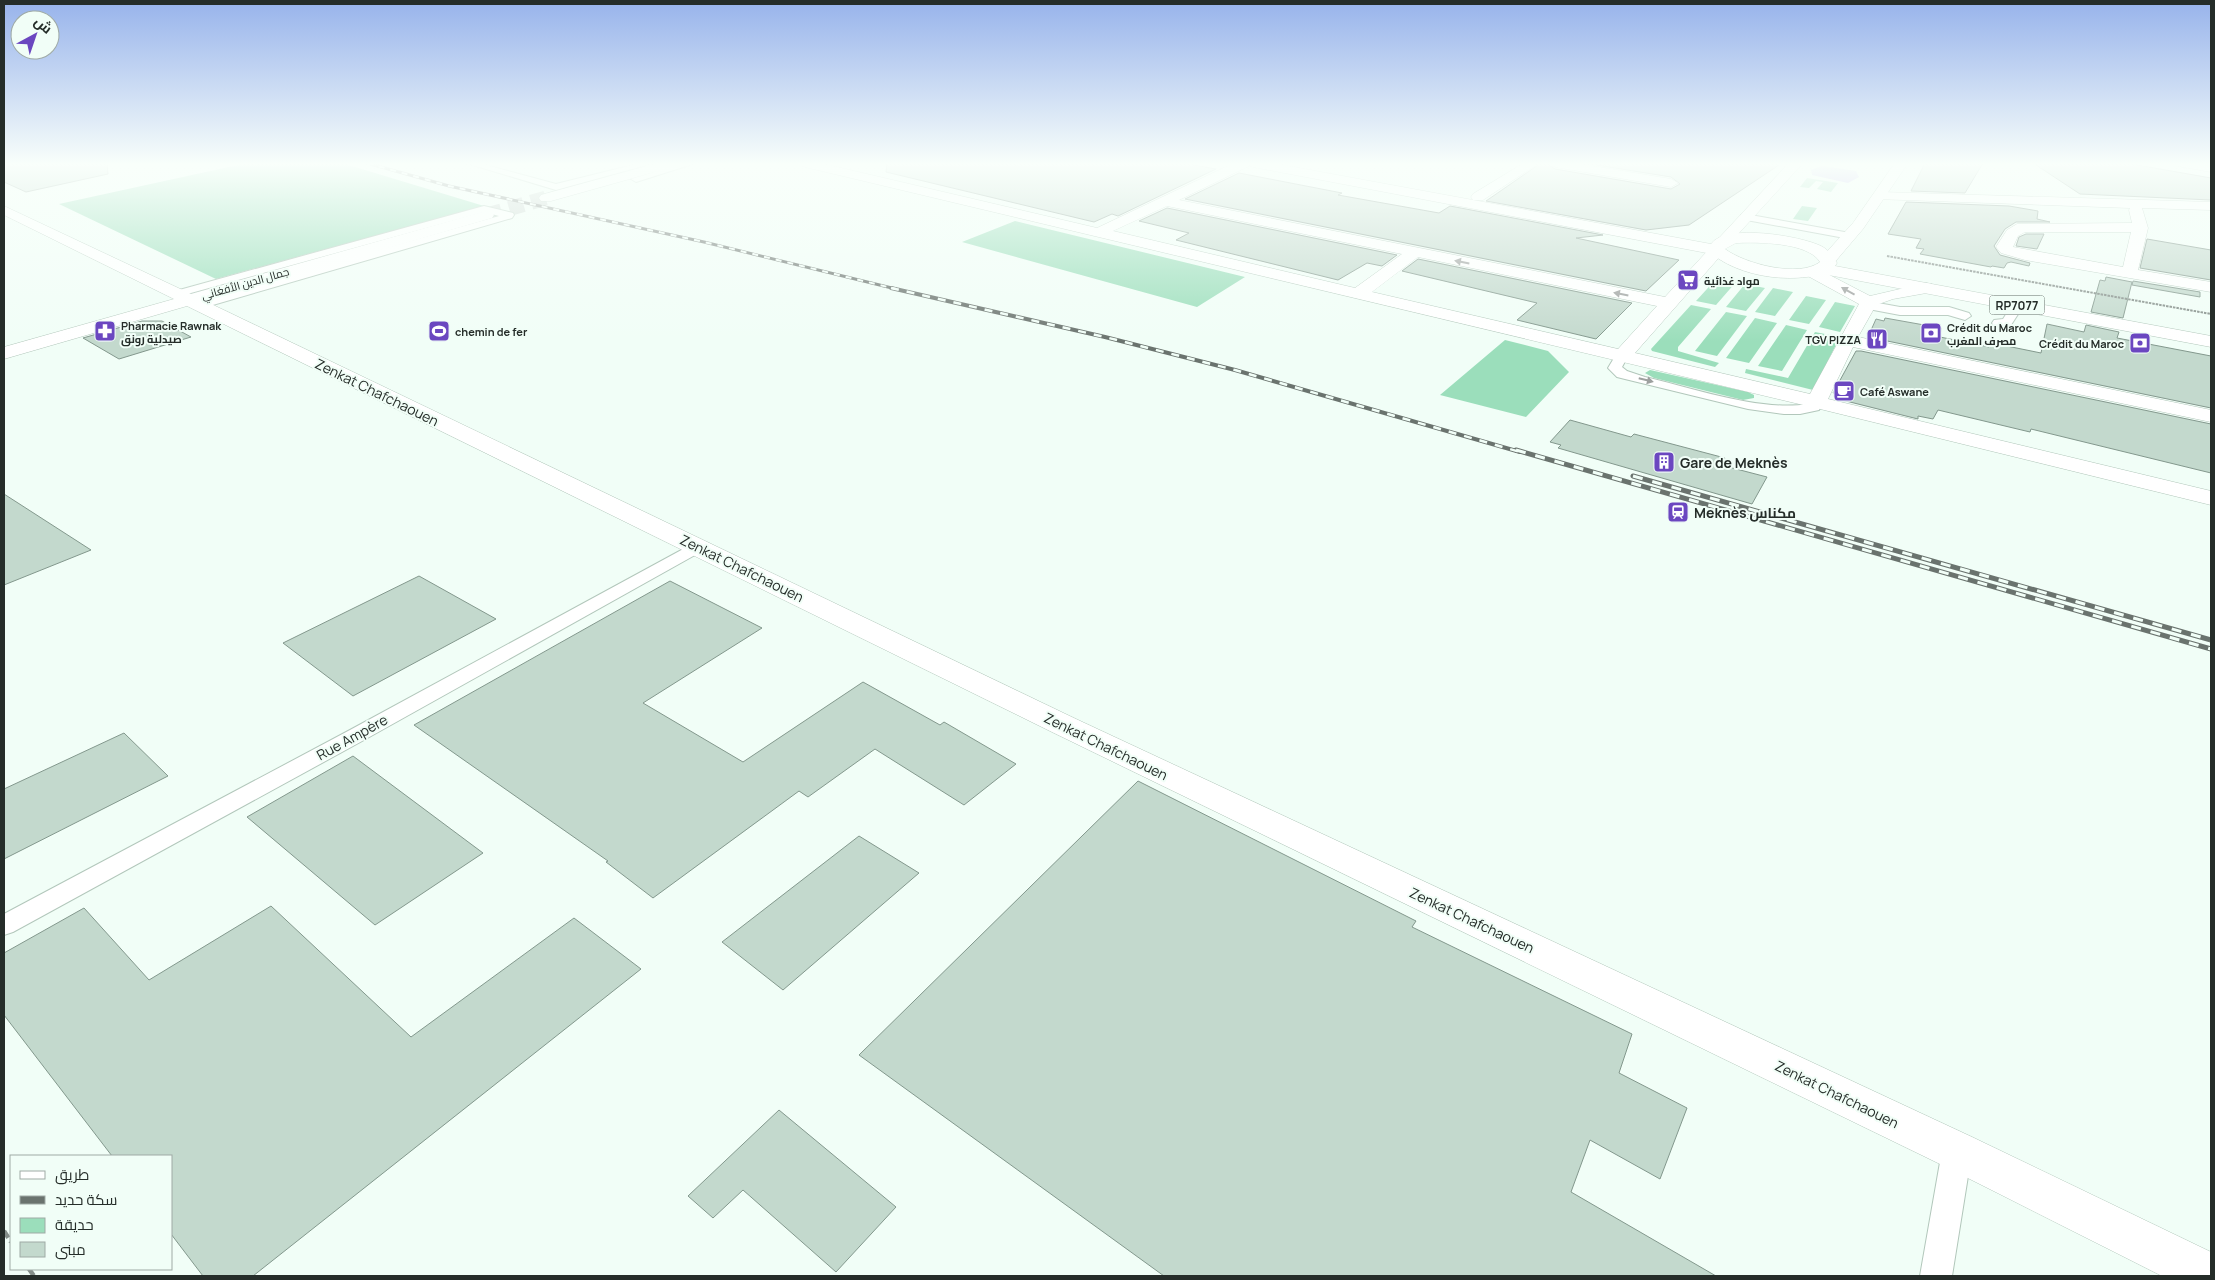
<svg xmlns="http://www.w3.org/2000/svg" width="2215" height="1280" font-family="Manrope,Cairo,sans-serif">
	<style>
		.green { fill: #9bdebb }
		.water { fill: #bdb1f0 }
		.building { fill: #c3d9cd; stroke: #83988d }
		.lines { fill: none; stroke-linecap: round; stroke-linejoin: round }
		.street-tunnel { stroke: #c8d4ce; stroke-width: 15; stroke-dasharray: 15 8; stroke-linecap: butt }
		.lane-casing { stroke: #b2c7bb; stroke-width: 2 }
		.street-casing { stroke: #b2c7bb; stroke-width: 1 }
		.secondary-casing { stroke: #b2c7bb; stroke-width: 1 }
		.primary-casing { stroke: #b2c7bb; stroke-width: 1 }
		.path-far1 { stroke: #858f8a; stroke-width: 2; stroke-dasharray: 2.5 1; stroke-linecap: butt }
		.path { stroke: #858f8a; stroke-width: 4.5; stroke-dasharray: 8 4; stroke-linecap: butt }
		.lane { fill: #fff; fill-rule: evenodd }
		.street { fill: #fff; fill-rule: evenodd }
		.secondary { fill: #fff; fill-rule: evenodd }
		.primary { fill: #fff; fill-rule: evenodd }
		.rail-far2-casing { stroke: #6a736e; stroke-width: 3 }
		.rail-far1-casing { stroke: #6a736e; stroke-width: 4 }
		.rail-casing { stroke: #6a736e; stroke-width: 5 }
		.rail-far2 { stroke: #f1fef7; stroke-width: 2; stroke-dasharray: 6; stroke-linecap: butt }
		.rail-far1 { stroke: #f1fef7; stroke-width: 2.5; stroke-dasharray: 8; stroke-linecap: butt }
		.rail { stroke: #f1fef7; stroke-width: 3; stroke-dasharray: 10; stroke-linecap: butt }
		.oneway { fill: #9da09f }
		.labels { text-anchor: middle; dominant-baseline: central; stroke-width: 4; stroke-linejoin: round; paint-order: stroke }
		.far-poi-label { font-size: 11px; font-weight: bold; fill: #252d29; stroke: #f1fef7; text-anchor: start }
		.far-street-label { font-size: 11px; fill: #252d29; stroke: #f1fef7 }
		.shield { fill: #f1fef7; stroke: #626c67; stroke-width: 1 }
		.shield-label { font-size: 12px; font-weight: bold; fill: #252d29 }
		.street-label { font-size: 14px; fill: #252d29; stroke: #f1fef7 }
		.poi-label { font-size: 14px; font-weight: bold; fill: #252d29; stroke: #f1fef7; text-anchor: start }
	</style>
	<rect width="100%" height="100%" fill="#f1fef7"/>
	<path class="green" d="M247 163H342L484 206 216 279 59 204Z
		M1807 178 1838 183 1831 192 1817 189 1823 182 1816 181 1809 188 1800 187Z
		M1802 206 1817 208 1808 221 1793 219Z
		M1015 221 1245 277 1197 307 962 242Z
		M1717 278 1736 282 1716 305 1696 301Z
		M1745 284 1765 288 1746 311 1726 307Z
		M1773 288 1793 292 1775 316 1755 312Z
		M1806 296 1826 300 1809 324 1789 320Z
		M1835 302 1855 306 1840 332 1819 327Z
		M1691 305 1711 309 1678 347V351L1719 363 1715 367 1652 351 1651 349Z
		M1726 312 1747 316 1717 356 1695 351Z
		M1755 318 1777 323 1749 363 1726 358Z
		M1786 325 1807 330 1782 371 1758 366Z
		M1815 332 1840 337 1813 390 1745 373 1746 369 1788 378Z
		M1505 340 1548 351 1569 372 1526 417 1440 395Z
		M1650 370 1748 392 1754 395V398L1743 400 1654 378 1645 373Z"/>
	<path class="water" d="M1822 166 1856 171 1859 177 1848 183 1812 175 1811 170Z"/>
	<path class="building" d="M4 163H107L108 174 26 192 4 182Z
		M887 163H1183L1216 169 1118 216 1112 214 1094 222 886 172Z
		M1541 163H1546L1555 169 1671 189 1680 184 1671 177 1584 163H1782L1689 225 1646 230 1486 201Z
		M1925 163H1983L1965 193 1911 191Z
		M2033 163H2126L2211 178V200L2080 194Z
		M1239 173 1342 193 1338 195 1439 213 1450 206 1603 235 1576 238 1679 260 1646 291 1185 199Z
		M1906 202 2009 206 2038 211 2037 219 2050 222H2016L2005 229 1994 246 2000 255 2030 263 2029 266 2011 262 2007 263 2004 268 1992 266 1991 267 1920 254 1924 249 1916 248 1921 239 1888 234Z
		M1167 208 1397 255 1382 266 1367 263 1338 280 1176 240 1189 233 1139 221Z
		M2026 234H2044L2037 249 2016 246 2019 237Z
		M2147 239 2211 250V280L2140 268Z
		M1418 259 1632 303 1596 339 1517 320 1537 303 1402 271Z
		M2106 277 2132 282 2123 318 2091 312 2100 280 2105 281Z
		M2133 281 2200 292V297L2132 285Z
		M1885 318 1941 328 1940 337 1989 347 1992 343 2041 353 2047 324 2084 332 2086 325 2119 332 2117 338 2211 356V408L1868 337 1876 319 1884 321Z
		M142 321H162L191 337 119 359 83 338Z
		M1856 351H1861L2211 424V473L2031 429 2030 432 1938 410 1933 419 1918 416V419L1838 399 1840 394 1833 393Z
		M1570 420 1631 437 1634 434 1725 458 1721 465 1767 477 1752 504 1558 448 1561 445 1550 442Z
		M4 494 91 550 4 585Z
		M419 576 496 619 353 696 283 643Z
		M670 581 762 628 643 703 743 762 863 682 940 725 944 722 1016 764 964 805 875 749 808 797 799 791 653 898 606 862 608 861 414 725Z
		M124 733 168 776 4 859V789Z
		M353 756 483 853 375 925 247 817Z
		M1138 781 1416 921 1412 927 1632 1034 1619 1073 1687 1108 1660 1179 1590 1140 1571 1192 1716 1276H1164L859 1055Z
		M859 836 919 873 783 990 722 942Z
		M271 906 411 1037 574 918 641 969 253 1276H203L171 1234V1156H112L4 1015V953L84 908 149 980Z
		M779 1110 896 1207 836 1272 743 1190 713 1218 688 1196Z"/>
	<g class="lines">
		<path class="street-tunnel" d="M487 215 546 198"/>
		<g class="lane-casing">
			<path id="lane" d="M466 163H478L556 184 641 163H654L556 190Z
				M684 163H696L636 182 631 179Z
				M484 206 513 213 514 215 512 218 199 309 193 305 195 302 499 216 484 212 180 296H172L170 294 172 292Z
				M1745 214 1850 233 1855 236 1850 239 1741 219V215Z
				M1867 301 1900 307H1949L1969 313 1971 316 1965 320 1948 315H1900L1863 308 1861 305 1863 302Z
				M2018 301 2024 305 2011 325 1994 326 1992 323 1994 320 2003 319 2014 302Z
				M1622 352 1628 356 1622 367 1627 371 1645 377C1693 388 1760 412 1808 404L1811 399 1816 398 1823 402 1819 410 1800 414H1784L1748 409 1625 379 1617 377 1608 368 1617 353Z
				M698 541 704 542 706 546 704 550 364 740 13 932 4 935V914L350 730Z
				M1957 1137 1967 1141 1972 1151 1952 1276H1920L1942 1151 1947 1141Z"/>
		</g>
		<g class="street-casing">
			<path id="street" d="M658 163H678L676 166 551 201H541L539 198 541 195Z
				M798 163H820L1097 228 1234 163H1250L1249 166 1179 200 1665 297 1711 247H1723L1725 250 1723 253 1635 353 1810 394 1859 304 1806 275 1804 272 1806 269H1818L1870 296 1926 283 1932 284 1934 288 1932 292 1893 299 1876 305 1858 337 2211 410V422L1853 347 1828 399 2211 491V505L1816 408 805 167ZM1167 206 1402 254 1355 288 1113 231ZM1418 257 1657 306 1618 349 1372 292Z
				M1524 163H1539L1483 200H1473L1471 197 1473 194Z
				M1548 163H1575L1671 179 1678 183 1671 187 1555 167Z
				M2175 163 2211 164V172L2177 166Z
				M1880 192 2211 202V210L2142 208 2148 228 2138 270 2211 282V292L2025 260 2001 253 1996 247 2007 230 2017 224 2132 223 2129 210 2130 208 1875 199 1873 196 1875 193ZM2025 232H2131L2123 267 2013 247 2018 236Z
				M4 206 191 294 482 212H492L494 215 492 218 205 301 1076 719 1972 1137 2211 1252V1276H2162L1942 1165 1054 733 187 306 4 359V347L174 299 4 215Z"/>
		</g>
		<g class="secondary-casing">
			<path id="secondary" d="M1789 163H1803L1729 244H1719L1716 241 1719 238Z
				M1895 163H1908L1863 229 1834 263H1822L1820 260 1822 257 1853 223Z"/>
		</g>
		<g class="primary-casing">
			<path id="primary" d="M1246 163H1272L1711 244C1725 223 1801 236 1821 246 1829 250 1832 256 1837 263L1835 266 2211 336V347L1823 274C1788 283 1741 277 1712 254L1253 167ZM1736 243C1757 242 1808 242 1820 262 1799 278 1745 264 1725 249Z"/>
		</g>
		<path class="path-far1" d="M1887 256 2211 314"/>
		<path class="path" d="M4 1231 11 1242
			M29 1269 34 1276"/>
		<use href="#lane" class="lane"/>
		<use href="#street" class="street"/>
		<use href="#secondary" class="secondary"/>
		<use href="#primary" class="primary"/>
		<g class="rail-far2-casing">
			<path id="rail-far2" d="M367 163 449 186 704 242 896 289"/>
		</g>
		<g class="rail-far1-casing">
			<path id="rail-far1" d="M891 288 1105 337 1235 370 1520 452"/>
		</g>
		<g class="rail-casing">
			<path id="rail" d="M1516 450 2211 649
				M1633 476 2211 640"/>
		</g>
		<use href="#rail-far2" class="rail-far2"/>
		<use href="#rail-far1" class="rail-far1"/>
		<use href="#rail" class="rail"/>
	</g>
	<defs><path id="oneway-solid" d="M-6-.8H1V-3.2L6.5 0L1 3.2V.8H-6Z" transform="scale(1.25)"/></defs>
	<g class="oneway">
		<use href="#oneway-solid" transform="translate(1462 262) rotate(-169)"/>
		<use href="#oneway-solid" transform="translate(1848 291) rotate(-151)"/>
		<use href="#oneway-solid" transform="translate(1621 294) rotate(-169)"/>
		<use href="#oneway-solid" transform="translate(1646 380) rotate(14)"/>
	</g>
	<linearGradient id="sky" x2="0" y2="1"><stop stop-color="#97b3eb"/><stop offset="0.48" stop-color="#f9fffb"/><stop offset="1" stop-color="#f9fffb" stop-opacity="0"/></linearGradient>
	<rect width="2215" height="342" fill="url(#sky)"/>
	<defs>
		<g id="supermarket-square" transform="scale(1.125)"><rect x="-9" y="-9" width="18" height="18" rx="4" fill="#6b47c0" stroke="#f1fef7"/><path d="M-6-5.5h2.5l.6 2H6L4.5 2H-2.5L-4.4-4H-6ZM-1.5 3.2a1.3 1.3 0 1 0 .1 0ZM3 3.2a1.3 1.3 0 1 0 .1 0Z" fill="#fff"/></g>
		<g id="pharmacy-square" transform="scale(1.125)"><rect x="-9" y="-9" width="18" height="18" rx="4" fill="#6b47c0" stroke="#f1fef7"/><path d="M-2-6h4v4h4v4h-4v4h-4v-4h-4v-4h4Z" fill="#fff"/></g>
		<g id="stadium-square" transform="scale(1.125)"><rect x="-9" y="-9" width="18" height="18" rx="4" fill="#6b47c0" stroke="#f1fef7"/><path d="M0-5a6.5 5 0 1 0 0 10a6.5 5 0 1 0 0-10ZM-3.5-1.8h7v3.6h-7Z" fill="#fff"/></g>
		<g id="bank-square" transform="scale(1.125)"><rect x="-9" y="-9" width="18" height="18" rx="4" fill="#6b47c0" stroke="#f1fef7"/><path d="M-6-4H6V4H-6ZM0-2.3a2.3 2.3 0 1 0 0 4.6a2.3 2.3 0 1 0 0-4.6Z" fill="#fff"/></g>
		<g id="restaurant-square" transform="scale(1.125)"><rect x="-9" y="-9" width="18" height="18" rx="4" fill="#6b47c0" stroke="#f1fef7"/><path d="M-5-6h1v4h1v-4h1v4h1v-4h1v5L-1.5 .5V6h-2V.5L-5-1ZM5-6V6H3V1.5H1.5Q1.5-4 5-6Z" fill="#fff"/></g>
		<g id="cafe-square" transform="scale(1.125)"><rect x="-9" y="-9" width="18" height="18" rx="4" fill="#6b47c0" stroke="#f1fef7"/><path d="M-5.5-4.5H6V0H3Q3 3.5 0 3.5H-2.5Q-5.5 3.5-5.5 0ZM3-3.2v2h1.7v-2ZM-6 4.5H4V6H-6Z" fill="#fff"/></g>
		<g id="building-square" transform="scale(1.125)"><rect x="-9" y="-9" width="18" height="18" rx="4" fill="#6b47c0" stroke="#f1fef7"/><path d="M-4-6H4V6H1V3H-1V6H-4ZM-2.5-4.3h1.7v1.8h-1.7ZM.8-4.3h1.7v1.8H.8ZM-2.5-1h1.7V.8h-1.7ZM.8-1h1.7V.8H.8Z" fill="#fff"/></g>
		<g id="station-square" transform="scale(1.125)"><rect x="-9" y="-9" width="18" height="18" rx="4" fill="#6b47c0" stroke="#f1fef7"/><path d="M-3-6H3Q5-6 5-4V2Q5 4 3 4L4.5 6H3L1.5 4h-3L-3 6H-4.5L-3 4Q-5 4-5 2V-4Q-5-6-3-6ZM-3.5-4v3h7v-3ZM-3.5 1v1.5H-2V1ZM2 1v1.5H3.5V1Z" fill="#fff"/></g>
	</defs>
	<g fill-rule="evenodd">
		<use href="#supermarket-square" x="1688" y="280"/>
		<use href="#pharmacy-square" x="105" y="331"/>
		<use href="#stadium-square" x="439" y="331"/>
		<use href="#bank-square" x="1931" y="333"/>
		<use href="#restaurant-square" x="1877" y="339"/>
		<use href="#bank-square" x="2140" y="343"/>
		<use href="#cafe-square" x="1844" y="391"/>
		<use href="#building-square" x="1664" y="462"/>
		<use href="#station-square" x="1678" y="512"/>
	</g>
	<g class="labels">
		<g class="far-poi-label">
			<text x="1704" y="280">مواد غذائية</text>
			<text x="121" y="325">Pharmacie Rawnak<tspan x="121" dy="13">صيدلية رونق</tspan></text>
			<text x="1947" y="327">Crédit du Maroc<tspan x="1947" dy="13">مصرف المغرب</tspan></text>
			<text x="455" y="331">chemin de fer</text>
			<text x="1861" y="339" text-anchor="end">TGV PIZZA</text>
			<text x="2124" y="343" text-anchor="end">Crédit du Maroc</text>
			<text x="1860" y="391">Café Aswane</text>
		</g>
		<g class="far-street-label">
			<text transform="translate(245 283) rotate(-16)">جمال الدين الأفغاني</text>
		</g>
		<rect class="shield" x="1989.5" y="295.5" width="55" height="19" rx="4"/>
		<g class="shield-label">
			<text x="2017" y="305">RP7077</text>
		</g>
		<g class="street-label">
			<text transform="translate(377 392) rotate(26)">Zenkat Chafchaouen</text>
			<text transform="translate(742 568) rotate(26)">Zenkat Chafchaouen</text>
			<text transform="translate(352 737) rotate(-29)">Rue Ampère</text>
			<text transform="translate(1106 746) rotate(26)">Zenkat Chafchaouen</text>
			<text transform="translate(1472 920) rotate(25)">Zenkat Chafchaouen</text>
			<text transform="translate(1837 1094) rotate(26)">Zenkat Chafchaouen</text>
		</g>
		<g class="poi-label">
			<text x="1680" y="462">Gare de Meknès</text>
			<text x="1694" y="512">Meknès مكناس</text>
		</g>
	</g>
	<rect width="2215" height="1280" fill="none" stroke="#252d29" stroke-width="10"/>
	<rect x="10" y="1155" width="162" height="115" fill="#f1fef7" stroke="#9faaa5"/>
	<rect x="20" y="1171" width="25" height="8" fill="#ffffff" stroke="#9faaa5"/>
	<text x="55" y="1180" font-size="15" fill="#252d29">طريق</text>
	<rect x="20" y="1196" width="25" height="8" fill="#6a736e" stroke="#9faaa5"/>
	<text x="55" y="1205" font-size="15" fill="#252d29">سكة حديد</text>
	<rect x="20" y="1218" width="25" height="15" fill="#9bdebb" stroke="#9faaa5"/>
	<text x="55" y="1230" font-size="15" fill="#252d29">حديقة</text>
	<rect x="20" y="1242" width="25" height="15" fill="#c3d9cd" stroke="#9faaa5"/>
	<text x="55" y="1255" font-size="15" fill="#252d29">مبنى</text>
	<g transform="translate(35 35) rotate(40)"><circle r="24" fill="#f1fef7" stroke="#9faaa5"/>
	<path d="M0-4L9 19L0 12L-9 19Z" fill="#6b47c0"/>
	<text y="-8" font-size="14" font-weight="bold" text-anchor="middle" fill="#252d29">ش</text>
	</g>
</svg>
